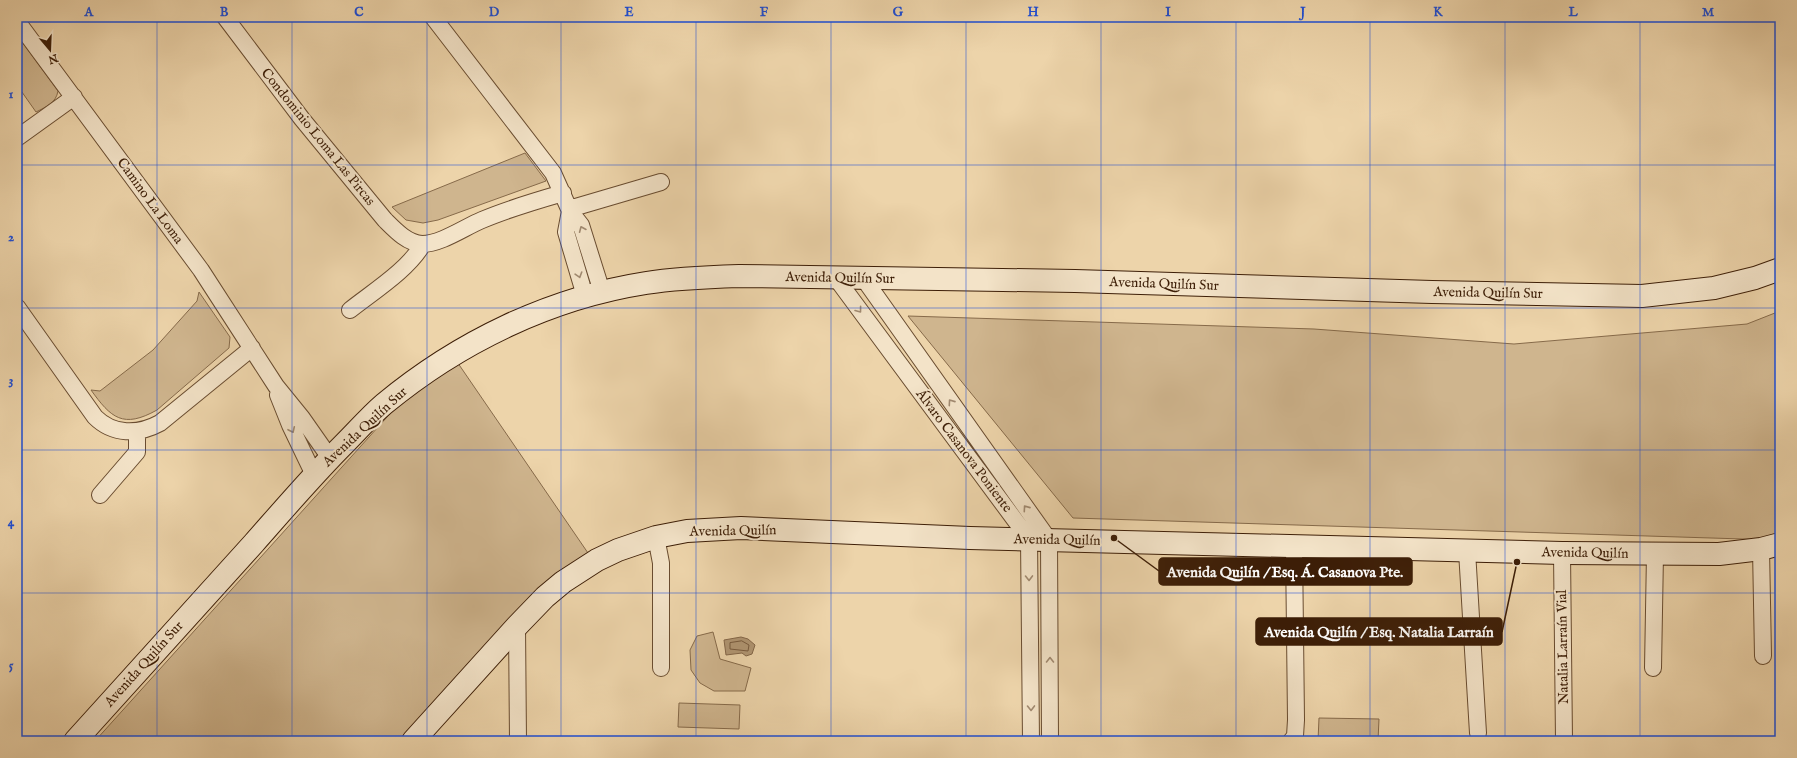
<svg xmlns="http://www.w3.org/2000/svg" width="1797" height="758" font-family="'IM FELL English',serif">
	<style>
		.green { fill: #cfb58e; stroke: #866a4a }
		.water { fill: #b19673; stroke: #836648 }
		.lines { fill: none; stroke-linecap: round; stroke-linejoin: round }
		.shore { stroke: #775a3d; stroke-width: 1 }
		.street-casing { stroke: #694c30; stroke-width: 18 }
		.secondary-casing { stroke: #3d1e07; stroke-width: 24 }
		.street { stroke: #f3e3c8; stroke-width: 16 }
		.secondary { stroke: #f3e3c8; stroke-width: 22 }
		.oneway { stroke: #a18a71 }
		.grid { fill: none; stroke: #1d4ed8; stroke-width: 1; stroke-opacity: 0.55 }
		.labels { text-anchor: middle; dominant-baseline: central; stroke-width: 4; stroke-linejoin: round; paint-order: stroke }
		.street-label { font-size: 14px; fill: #3d1e07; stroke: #f3e3c8 }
		.leader { fill: none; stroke: #3d1e07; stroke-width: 1.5 }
		.callout-dot { fill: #3d1e07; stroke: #f3e3c8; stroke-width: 1.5 }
		.callout { fill: #3d1e07; stroke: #3d1e07; stroke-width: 1.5 }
		.callout-label { font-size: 15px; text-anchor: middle; font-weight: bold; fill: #fff }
		.neatline { fill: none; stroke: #1d4ed8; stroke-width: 1.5 }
		.grid-label { font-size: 13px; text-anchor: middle; font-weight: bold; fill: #1d4ed8 }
	</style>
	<rect width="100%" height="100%" fill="#edd4aa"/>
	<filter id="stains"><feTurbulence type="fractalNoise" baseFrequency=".005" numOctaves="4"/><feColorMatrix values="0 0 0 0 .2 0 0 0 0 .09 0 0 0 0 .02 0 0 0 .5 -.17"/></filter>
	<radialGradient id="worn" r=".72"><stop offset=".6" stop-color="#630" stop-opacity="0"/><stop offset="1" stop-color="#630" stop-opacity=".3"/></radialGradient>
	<path class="green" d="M17 35 58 91C56 103 46 107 36 112L17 85Z
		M525 153 546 181 438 220 423 223 406 220 392 207Z
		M199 292 230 337 229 348 157 410C123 429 111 418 91 390L100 391 153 350 197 301Z
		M1780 311V538L1775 540 1073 518 908 316 1314 329 1514 344 1747 324Z
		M451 353 588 553 403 741H95L415 386Z
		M713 632 720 659 751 668 745 691H714L700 683 691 670 690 650 697 636Z
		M679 703 740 705 739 729 678 727Z
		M1319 718 1379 719 1378 741H1318Z"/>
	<path class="water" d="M741 637 748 639 755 645 752 654 746 656 742 653 726 655 724 640Z"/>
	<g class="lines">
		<path class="shore" d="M742 641 749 645 748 651 730 649V643Z"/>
		<g class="street-casing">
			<path id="street" d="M225 17 302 119 385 220C395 230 407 243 422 244 441 244 465 227 482 220 508 209 535 201 563 193
				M433 17 553 173 570 211 581 225 602 292
				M17 21 201 270 276 386 302 418 330 458
				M17 138 74 97
				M569 209 661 182
				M570 211 566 232 585 296
				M836 278 1029 539 1031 741
				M864 279 1049 540 1050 741
				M17 307 95 417C113 435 138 435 160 423L252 348
				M350 310C374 291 408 270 423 244
				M278 395 290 425 314 475
				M100 495 137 452V431
				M656 537 661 563V668
				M1761 549 1763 656
				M1467 551 1478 733
				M1562 553 1564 741
				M517 626 518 741
				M1653 668 1655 554
				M1291 741 1295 736 1296 720 1294 546"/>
		</g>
		<g class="secondary-casing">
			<path id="secondary" d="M75 741C134 675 194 609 254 543 284 509 313 475 345 443 358 430 370 416 384 404 459 342 550 298 646 283 677 278 708 277 739 276L1075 281 1432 292 1642 296 1714 288 1755 278 1780 269
				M413 741 517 626 545 597 563 582 597 560 618 550 656 537 687 531 741 528 970 538 1562 553 1719 554 1761 549 1780 544"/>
		</g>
		<use href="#street" class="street"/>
		<use href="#secondary" class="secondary"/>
	</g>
	<defs><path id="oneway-chevron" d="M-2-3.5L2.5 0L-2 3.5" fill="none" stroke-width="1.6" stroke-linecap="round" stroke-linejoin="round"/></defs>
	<g class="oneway">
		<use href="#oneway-chevron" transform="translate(582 229) rotate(-113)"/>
		<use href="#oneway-chevron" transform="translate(579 275) rotate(73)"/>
		<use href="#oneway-chevron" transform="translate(859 310) rotate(53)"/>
		<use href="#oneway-chevron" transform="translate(951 402) rotate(-125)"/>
		<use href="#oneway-chevron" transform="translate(292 430) rotate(65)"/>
		<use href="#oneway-chevron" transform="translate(1026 508) rotate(-125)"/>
		<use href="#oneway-chevron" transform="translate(1029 578) rotate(89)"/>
		<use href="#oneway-chevron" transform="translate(1050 660) rotate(-90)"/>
		<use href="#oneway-chevron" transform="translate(1031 708) rotate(89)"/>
	</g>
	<path class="grid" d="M157 17V741M292 17V741M427 17V741M561 17V741M696 17V741M831 17V741M966 17V741M1101 17V741M1236 17V741M1370 17V741M1505 17V741M1640 17V741M17 165H1780M17 308H1780M17 450H1780M17 593H1780"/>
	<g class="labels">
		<g class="street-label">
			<text transform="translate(318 137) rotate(51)">Condominio Loma Las Pircas</text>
			<text transform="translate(150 201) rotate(54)">Camino La Loma</text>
			<text transform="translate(840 278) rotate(1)">Avenida Quilín Sur</text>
			<text transform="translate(1164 284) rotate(2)">Avenida Quilín Sur</text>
			<text transform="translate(1488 293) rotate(1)">Avenida Quilín Sur</text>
			<text transform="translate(365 427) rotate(-43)">Avenida Quilín Sur</text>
			<text transform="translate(964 451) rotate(53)">Álvaro Casanova Poniente</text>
			<text transform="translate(733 531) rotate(-1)">Avenida Quilín</text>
			<text transform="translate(1057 540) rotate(1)">Avenida Quilín</text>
			<text transform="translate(1585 553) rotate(1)">Avenida Quilín</text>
			<text transform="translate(1563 647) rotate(-91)">Natalia Larraín Vial</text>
			<text transform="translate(144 664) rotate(-48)">Avenida Quilín Sur</text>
		</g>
	</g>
	<path class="leader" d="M1114 538L1159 571M1517 562L1502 632"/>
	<g class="callout-dot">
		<circle cx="1114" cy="538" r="4"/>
		<circle cx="1517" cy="562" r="4"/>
	</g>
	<g class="callout">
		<rect x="1159" y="558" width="253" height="27" rx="4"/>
		<rect x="1256" y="618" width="246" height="27" rx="4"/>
	</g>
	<g class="callout-label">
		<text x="1285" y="577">Avenida Quilín / Esq. Á. Casanova Pte.</text>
		<text x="1379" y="637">Avenida Quilín / Esq. Natalia Larraín</text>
	</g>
	<rect width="1797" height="758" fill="none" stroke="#edd4aa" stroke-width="44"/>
	<g transform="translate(50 50) rotate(161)" stroke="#f3e3c8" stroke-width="3" paint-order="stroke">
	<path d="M0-3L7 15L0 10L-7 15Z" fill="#3d1e07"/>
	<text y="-6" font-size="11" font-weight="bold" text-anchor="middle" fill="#3d1e07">N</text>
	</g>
	<rect x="22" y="22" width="1753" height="714" class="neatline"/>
	<g class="grid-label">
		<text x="89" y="16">A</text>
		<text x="224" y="16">B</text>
		<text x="359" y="16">C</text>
		<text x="494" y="16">D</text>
		<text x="629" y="16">E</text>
		<text x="764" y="16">F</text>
		<text x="898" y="16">G</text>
		<text x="1033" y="16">H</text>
		<text x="1168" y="16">I</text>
		<text x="1303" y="16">J</text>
		<text x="1438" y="16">K</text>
		<text x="1573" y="16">L</text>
		<text x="1708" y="16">M</text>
		<text x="11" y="98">1</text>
		<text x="11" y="241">2</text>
		<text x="11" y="384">3</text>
		<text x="11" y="526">4</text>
		<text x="11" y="669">5</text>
	</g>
	<rect width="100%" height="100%" filter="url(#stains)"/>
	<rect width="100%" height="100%" fill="url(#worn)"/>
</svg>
